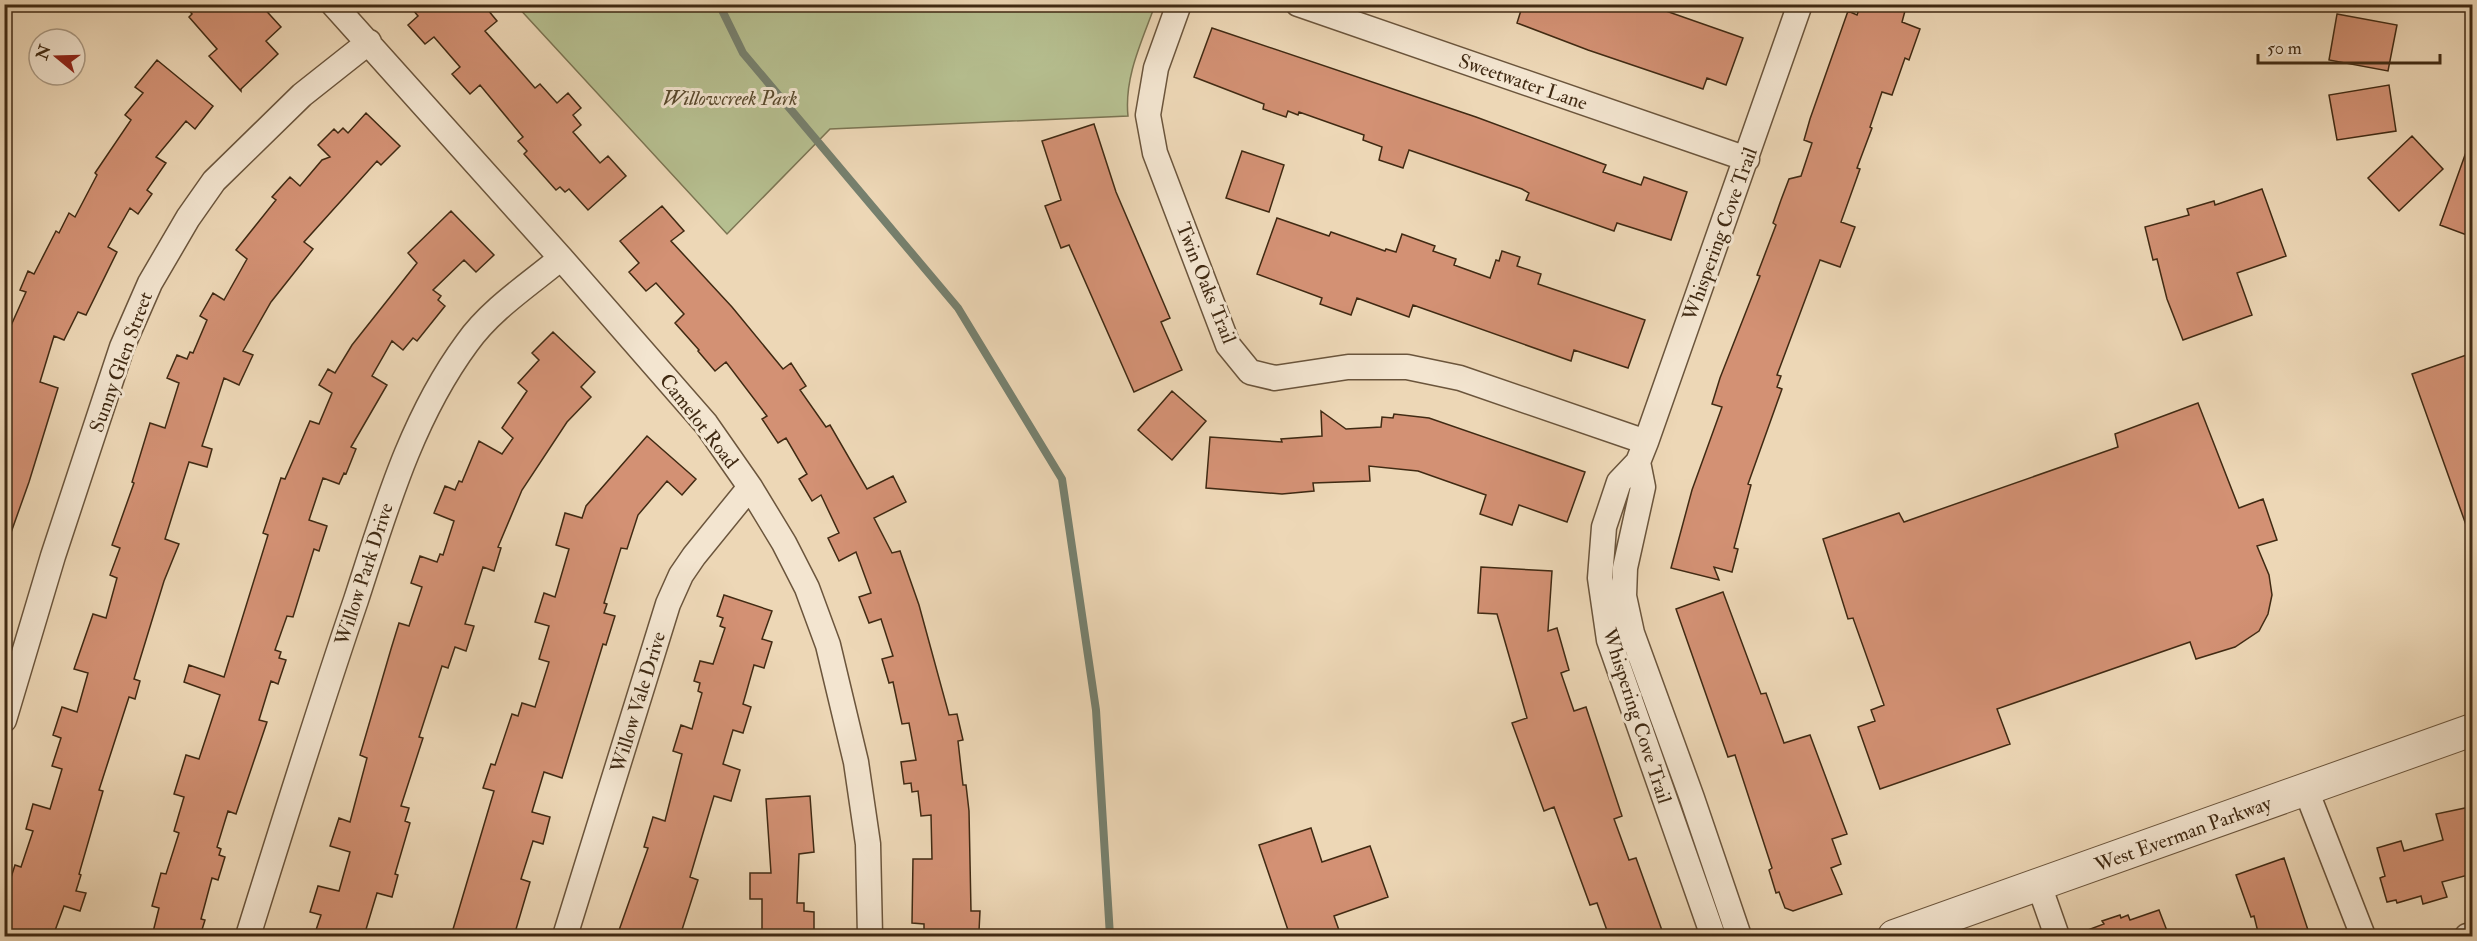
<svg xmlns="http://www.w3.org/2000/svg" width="2477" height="941" font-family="'IM FELL Double Pica',serif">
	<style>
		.green { fill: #b6bf90; stroke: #7b7452; stroke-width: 1.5 }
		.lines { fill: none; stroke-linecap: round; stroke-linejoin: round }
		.stream { stroke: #76806e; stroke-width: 8 }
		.building { fill: #d39174; stroke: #402a13; stroke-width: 1.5 }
		.minor-casing { stroke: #6b553c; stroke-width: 27 }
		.tertiary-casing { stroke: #6b553c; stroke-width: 34 }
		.minor { stroke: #f3e5d0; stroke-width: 24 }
		.tertiary { stroke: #f3e5d0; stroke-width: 32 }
		.labels { text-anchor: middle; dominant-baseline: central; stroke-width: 6; stroke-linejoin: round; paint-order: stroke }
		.street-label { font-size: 20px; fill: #402a13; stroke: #f3e5d0 }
		.park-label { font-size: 20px; font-style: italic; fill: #58482c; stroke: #f3e5d0 }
	</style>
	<rect width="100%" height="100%" fill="#edd7b6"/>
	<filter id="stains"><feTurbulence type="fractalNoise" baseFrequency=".00333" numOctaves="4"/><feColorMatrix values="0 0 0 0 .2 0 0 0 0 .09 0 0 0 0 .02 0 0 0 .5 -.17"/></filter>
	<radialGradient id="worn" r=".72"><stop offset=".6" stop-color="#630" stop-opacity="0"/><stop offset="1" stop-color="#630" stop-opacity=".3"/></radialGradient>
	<path class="green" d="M516 5H1155C1142 41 1124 77 1128 116L830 129 727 234Z"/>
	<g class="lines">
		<path class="stream" d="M719 4 743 53 958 308 1062 479 1096 710 1110 936"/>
	</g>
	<path class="building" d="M184 4H260L281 27 266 41 278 54 241 89V91L209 56 217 49 189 17 192 14Z
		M408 4H483L497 21 485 31 535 88 540 84 557 103 568 93 581 108 573 115 581 125 573 132 600 163 608 156 626 176 588 210 569 189 565 192 560 187 556 190 524 154 527 151 518 141 523 137 480 85 470 94 452 74 460 67 434 37 425 44 408 25 418 16Z
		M1523 4H1646L1743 38 1726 85 1707 78 1703 89 1588 50 1517 23Z
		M1861 4H1887L1905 11 1902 22 1920 29 1909 60 1905 58 1892 95 1882 92 1870 127 1872 128 1857 168 1860 169 1841 222 1855 227 1840 267 1820 260 1777 375 1781 376 1777 387 1782 389 1748 484 1751 485 1734 548 1738 549 1732 572 1714 567 1719 580 1671 568 1692 490 1722 407 1712 404 1720 378 1760 276 1757 275 1776 225 1773 223 1781 200 1789 179 1801 176 1812 143 1804 140 1810 119 1848 11 1857 15Z
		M2337 14 2397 25 2388 71 2329 60Z
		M1212 28 1476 117 1606 165 1603 172 1641 185 1644 177 1687 192 1671 240 1617 223 1614 231 1526 200 1529 193 1522 189 1409 150 1403 168 1379 160 1382 147 1363 140 1364 135 1299 112 1298 115 1288 111 1286 117 1263 109 1264 104 1194 77Z
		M157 60 213 106 195 129 186 121 156 157 166 163 147 190 152 194 138 214 130 208 108 247 117 252 86 315 78 312 64 340 54 336 40 382 58 388 29 482 8 541 4 540V339L7 340 9 330 26 292 20 290 28 271 34 274 56 231 59 233 69 213 75 217 97 175 95 173 131 120 125 115 143 93 135 87Z
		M2389 85 2396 131 2337 140 2329 95Z
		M366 113 400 146 381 165 377 161 304 242 313 249 271 302 243 351 253 355 239 385 224 378 202 446 212 449 207 467 189 462 165 539 179 544 164 581 134 679 140 681 135 699 129 697 99 790 103 791 79 874 81 875 76 891 86 893 80 911 64 906 53 936H4V899L15 865 21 867 33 831 26 829 33 804 50 809 62 769 52 766 61 738 53 735 62 707 77 712 88 673 74 669 93 614 106 618 117 578 110 575 120 548 112 545 134 483 132 482 150 423 165 428 179 383 167 378 177 355 187 359 190 352 193 353 207 320 200 316 213 293 224 300 247 259 236 250 276 200 272 197 290 177 300 186 322 160 330 157 318 145 334 129 338 133 343 128 348 133Z
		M1094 124 1116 192 1170 318 1161 322 1182 370 1134 392 1069 245 1061 248 1045 206 1061 200 1042 141Z
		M2412 136 2443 169 2399 211 2368 178Z
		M2470 141 2472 142V237L2440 225Z
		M1242 151 1284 165 1269 212 1226 198Z
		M2262 189 2286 256 2237 273 2252 315 2183 340 2167 299 2157 259 2153 260 2145 227 2189 215 2187 209 2214 201 2215 205Z
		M662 206 684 231 671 241 732 307 783 369 791 363 806 386 800 390 826 427 830 425 867 489 893 476 906 502 874 518 892 553 900 551 919 605 949 715 957 714 963 740 958 741 963 785H966L969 811 971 911H980L979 931H965V936H924V924L912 923 913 859H932L931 815 921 816 918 791 912 792 911 783 904 784 901 762 916 760 909 723 902 724 893 682 889 683 882 659 893 656 881 619 869 623 859 597 871 593 856 552 839 561 828 538 839 533 821 495 812 501 799 479 807 474 786 438 778 443 762 419 767 416 726 362 715 371 698 351 699 350 675 323 684 314 656 283 646 291 629 272 639 263 620 241Z
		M451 211 494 255 476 272 464 260 433 290 441 296 438 300 445 306 417 341 413 338 403 350 392 341 372 376 387 385 351 447 356 449 346 474 344 473 339 484 323 478 309 520 327 526 319 551 314 549 293 617 287 616 275 650 281 652 279 658 286 660 278 684 271 681 259 720 267 722 236 814 228 811 217 847 221 849 219 855 225 857 218 880 212 878 201 919 205 920 200 936H169L153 932 159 908 152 906 161 873 166 874 179 833 174 831 184 797 174 794 186 755 199 759 220 695 184 682 189 665 224 677 268 535 263 533 281 478 285 479 310 421 319 424 332 393 319 385 328 369 335 373 352 345 417 263 408 253Z
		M1277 218 1329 236 1331 232 1385 251 1386 249 1396 252 1402 234 1435 246 1433 251 1456 259 1454 265 1490 278 1496 260 1499 261 1502 251 1520 257 1517 266 1541 274 1538 284 1645 320 1628 368 1574 350 1571 361 1413 305 1409 317 1357 298 1351 315 1320 304 1322 298 1257 274Z
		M553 332 595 372 581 387 591 397 567 422 522 490 498 547 501 548 494 571 483 567 465 624 474 626 466 651 455 647 448 668 442 666 419 737 423 738 401 806 409 808 405 821 410 823 395 874 398 875 392 897 377 893 364 936H314L321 915 310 912 318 886 339 891 350 852 330 846 339 818 350 822 367 758 360 755 391 649 399 623 409 626 422 587 411 583 420 556 437 562 440 554 443 555 454 521 434 513 445 486 455 490 459 481 462 482 479 441 502 454 513 438 502 428 527 391 518 383 539 360 532 353Z
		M2472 353V536H2470L2412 374Z
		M1172 391 1206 421 1172 460 1138 430Z
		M2198 403 2239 508 2263 499 2277 540 2257 546 2269 575 2272 595 2268 614 2259 631 2235 647 2196 659 2190 642 1997 709 2010 744 1880 789 1858 727 1875 721 1871 710 1884 705 1853 618 1848 619 1823 539 1899 513 1904 522 2118 447 2115 434Z
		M1321 411 1346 429 1381 427 1382 417 1393 418 1394 414 1429 418 1585 472 1567 522 1519 505 1512 525 1480 514 1486 495 1418 471 1369 466 1370 481 1313 483 1314 491 1282 494 1206 488 1210 437 1282 442 1281 439 1322 436Z
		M647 436 696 479 682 495 667 481 638 515 627 549 621 548 604 603 607 604 604 613 615 616 606 645 603 644 562 778 544 772 532 812 550 817 543 844 533 841 521 879 530 882 514 936H451L494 791 483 788 491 764 495 765 512 714 518 716 522 703 535 707 549 662 539 659 549 626 535 622 544 593 555 597 569 549 556 545 565 513 582 518 586 506Z
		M1481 567 1552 571 1548 631 1557 628 1569 670 1561 673 1574 711 1586 707 1622 816 1614 819 1629 860 1636 858 1664 936H1609L1597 903 1590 905 1554 807 1544 811 1512 723 1527 718 1497 614 1478 613Z
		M1723 592 1761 694 1766 693 1784 743 1810 735 1847 834 1832 839 1841 864 1831 868 1842 894 1793 911 1785 908 1779 892 1776 893 1769 870 1772 868 1735 755 1728 757 1676 609Z
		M724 595 772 611 762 639 772 642 764 668 754 665 743 704 751 707 743 733 733 730 723 764 740 770 731 801 714 796 690 877 698 880 680 936H617L648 848 644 847 653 817 665 821 682 754 673 751 681 725 692 729 702 693 698 691 700 683 694 681 700 661 713 664 725 628 720 626 723 618 717 616Z
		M810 796 814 852 799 854 797 903H804V911L814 912V932L762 931V899H750V873H771L766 799Z
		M2470 807 2472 817V874L2442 882 2447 897 2423 904 2421 896 2397 903 2396 900 2387 902 2380 878 2385 876 2377 848 2401 841 2404 851 2443 840 2436 814Z
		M1311 828 1322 862 1370 846 1388 897 1334 916 1341 936H1290L1259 845Z
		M2284 858 2310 936H2259L2254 916 2251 917 2236 875Z
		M2159 910 2169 936H2077V934L2104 924 2102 921 2120 915 2121 918 2128 915 2130 920Z"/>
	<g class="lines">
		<g class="minor-casing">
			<path id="minor" d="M333 4 561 258 706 424 750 487 784 543 807 588 828 645 856 762 868 844 870 936
				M1179 4 1156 68 1148 115 1155 153 1228 345 1250 372 1275 378 1348 367H1407L1460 378 1646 442
				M1298 4 1747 159
				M1638 462 1643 487 1625 568 1624 596 1632 633 1692 798 1739 936
				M4 720 53 556 122 347 150 283 188 218 214 181 302 95 369 42
				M2306 790 2363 936
				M2039 885 2057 936
				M248 936C283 824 318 711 356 600 385 511 411 419 467 343 491 309 530 284 561 258
				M565 936 668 604 681 575 694 556 750 487
				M1713 936 1609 640 1600 578 1604 527 1619 482 1638 462 1646 442 1800 4
				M2467 936 2472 935"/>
		</g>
		<g class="tertiary-casing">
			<path id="tertiary" d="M1894 936 2472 730"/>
		</g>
		<use href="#minor" class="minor"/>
		<use href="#tertiary" class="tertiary"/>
	</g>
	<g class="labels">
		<g class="street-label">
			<text transform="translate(1523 82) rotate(19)">Sweetwater Lane</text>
			<text transform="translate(1720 234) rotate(-70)">Whispering Cove Trail</text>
			<text transform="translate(1206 283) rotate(68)">Twin Oaks Trail</text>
			<text transform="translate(121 362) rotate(-70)">Sunny Glen Street</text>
			<text transform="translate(699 421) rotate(52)">Camelot Road</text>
			<text transform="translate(364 574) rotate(-72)">Willow Park Drive</text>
			<text transform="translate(638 702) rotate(-73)">Willow Vale Drive</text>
			<text transform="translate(1637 716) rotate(72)">Whispering Cove Trail</text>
			<text transform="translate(2183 834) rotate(-20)">West Everman Parkway</text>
		</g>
		<g class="park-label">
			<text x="730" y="98">Willowcreek Park</text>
		</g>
	</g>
	<rect width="2477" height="941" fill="none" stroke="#edd7b6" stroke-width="24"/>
	<rect x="6" y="6" width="2465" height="929" fill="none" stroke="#402a13" stroke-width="3"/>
	<rect x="12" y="12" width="2453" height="917" fill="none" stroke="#402a13" stroke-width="1.5"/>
	<g transform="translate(57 57) rotate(289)"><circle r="28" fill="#f3e5d0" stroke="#ab9a84" stroke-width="1.5"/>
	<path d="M0-4.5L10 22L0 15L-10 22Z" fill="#8f2418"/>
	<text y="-9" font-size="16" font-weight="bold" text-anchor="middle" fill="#402a13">N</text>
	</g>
	<path d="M2258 54v9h182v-9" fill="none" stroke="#402a13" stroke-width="3"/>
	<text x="2267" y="54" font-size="18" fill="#402a13" stroke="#f3e5d0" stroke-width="4.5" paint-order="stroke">50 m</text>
	<rect width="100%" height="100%" filter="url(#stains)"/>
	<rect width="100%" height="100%" fill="url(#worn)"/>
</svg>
